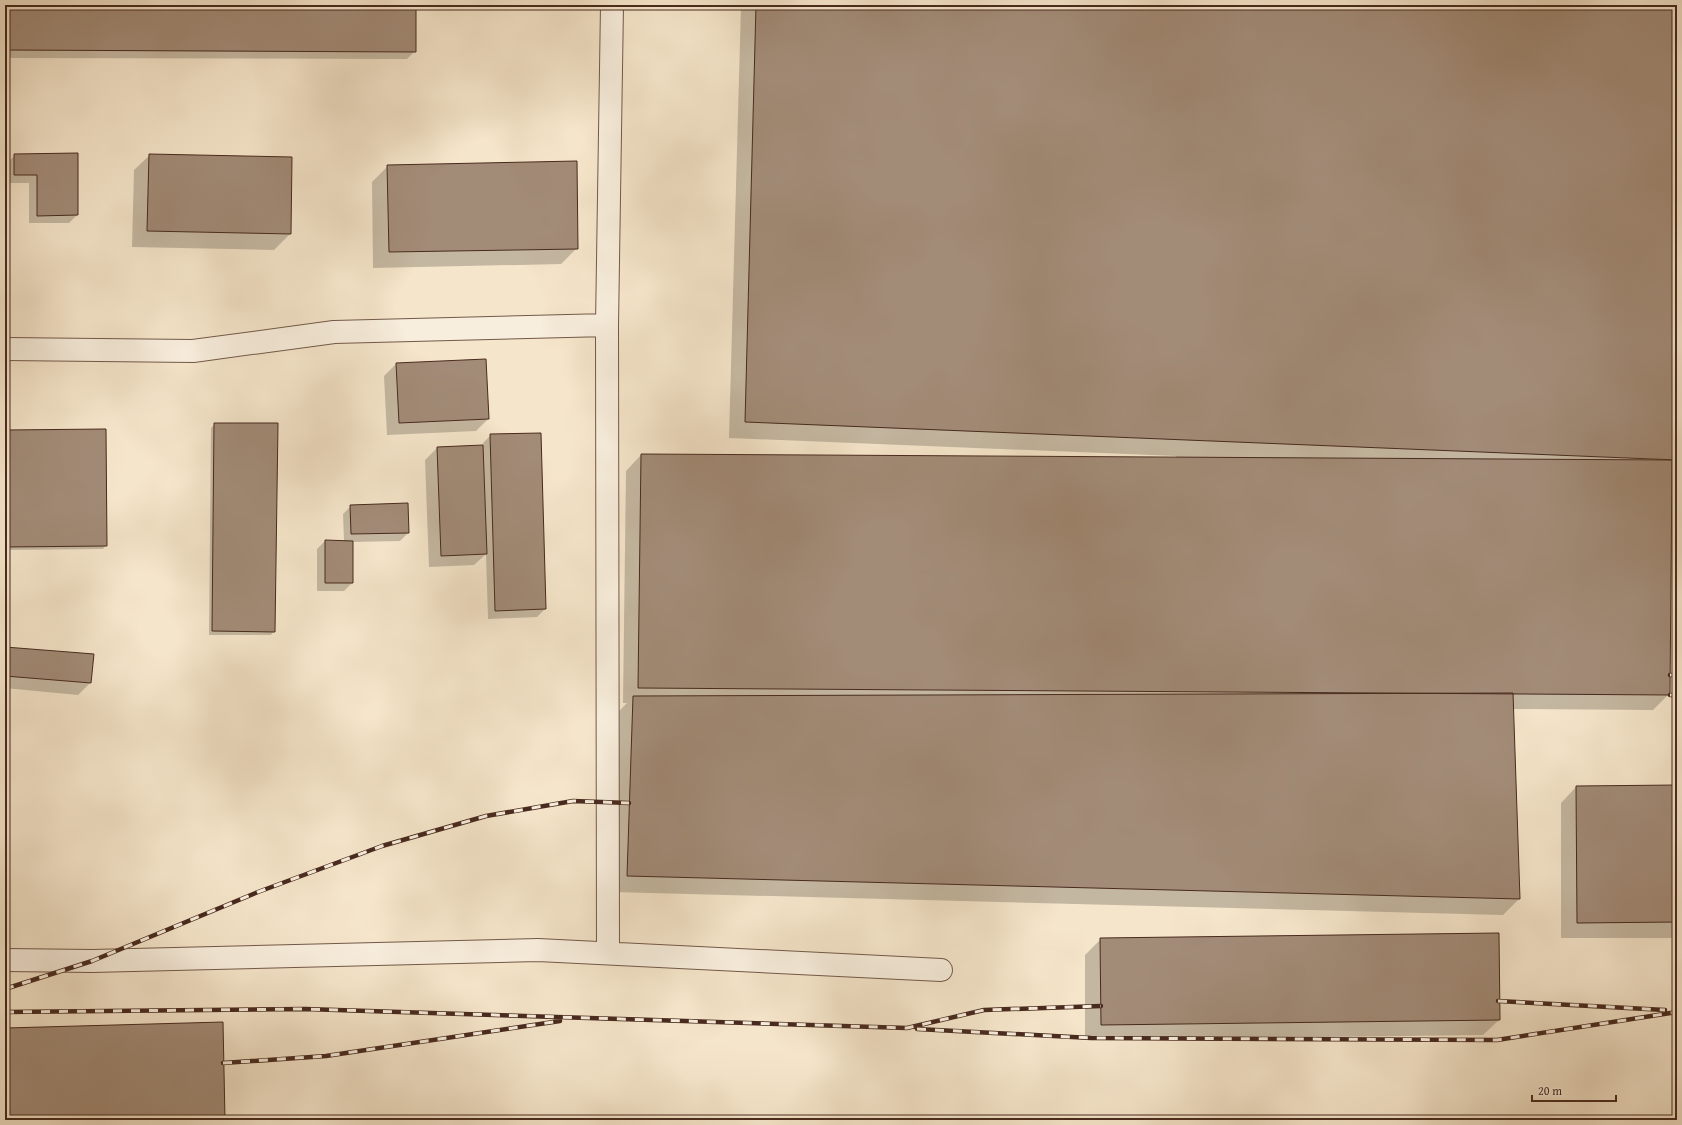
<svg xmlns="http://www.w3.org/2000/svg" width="1682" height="1125" font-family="'Gentium Book Plus',serif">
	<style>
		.shadow { fill: #0003 }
		.building { fill: #a28b77; stroke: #482a1e }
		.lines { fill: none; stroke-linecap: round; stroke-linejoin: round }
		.minor-casing { stroke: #735949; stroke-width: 24 }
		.minor { stroke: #f8eedd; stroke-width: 22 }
		.rail-casing { stroke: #482a1e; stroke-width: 4.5 }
		.rail { stroke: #f8eedd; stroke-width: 3; stroke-dasharray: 9; stroke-linecap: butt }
	</style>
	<rect width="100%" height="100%" fill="#f5e5ca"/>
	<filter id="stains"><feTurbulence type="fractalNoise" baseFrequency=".005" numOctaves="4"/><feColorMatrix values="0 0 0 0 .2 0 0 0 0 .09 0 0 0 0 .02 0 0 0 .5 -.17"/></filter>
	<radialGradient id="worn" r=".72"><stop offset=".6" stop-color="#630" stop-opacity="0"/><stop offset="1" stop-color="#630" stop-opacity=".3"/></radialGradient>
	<path class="shadow" d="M5 5H415V51L407 59 5 58Z
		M741 5H1677V475H1671L1669 694 1653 710 1512 709 1519 899 1503 915 612 892 617 713 627 703H623L626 471 641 455 1176 458V456L729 438Z
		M77 154V215L69 223H29V183H7V163L15 155Z
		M150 155 290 234 274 250 132 247 134 170Z
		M388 166 577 248 561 264 373 268 372 182Z
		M396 364 488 419 476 431 387 435 384 376Z
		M215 424 274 631 271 635H209L211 428Z
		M5 431 106 545 103 549 5 550Z
		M491 435 545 609 537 617 488 619 486 554 474 565 429 567 425 460 437 448 483 446V443Z
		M351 506 408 533 400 541 352 542V583L344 591H317V549L325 541H344L343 514Z
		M5 648 90 683 78 695 5 688Z
		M1677 786V938H1561V803L1576 787Z
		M1101 939 1499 1020 1483 1035 1085 1040V955Z
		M7 1029 224 1120H5V1031Z"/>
	<path class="building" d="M5 5H416V52L5 50Z
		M756 5H1677V460L745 422Z
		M78 153V215L37 216V175H14V154Z
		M149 154 292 157 291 234 147 231Z
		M577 161 578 249 389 252 387 165Z
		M486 359 489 419 399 423 396 363Z
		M214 423H278L275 632 212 631Z
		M106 429 107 546 5 547V430Z
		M541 433 546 609 495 611 490 434Z
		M483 445 487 554 441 556 437 447Z
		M641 454 1672 460 1670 695 638 688Z
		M408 503 409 533 351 534 350 505Z
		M325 540 353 541V583H325Z
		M5 647 94 654 91 683 5 676Z
		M1513 693 1520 899 627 876 633 696Z
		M1677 785V922L1577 923 1576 786Z
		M1499 933 1500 1020 1101 1025 1100 938Z
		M223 1022 225 1120H9L6 1028Z"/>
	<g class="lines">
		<g class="minor-casing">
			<path id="minor" d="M5 349 193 351 334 332 607 325
				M608 953 607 325 612 5
				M5 960 92 961 538 950 941 970"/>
		</g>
		<use href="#minor" class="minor"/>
		<g class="rail-casing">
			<path id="rail" d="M1670 675H1677
				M1670 695H1677
				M5 989 92 961 258 892 382 846 486 816 573 801 629 803
				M1498 1001 1665 1010
				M5 1012 305 1009 907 1028 984 1010 1101 1006
				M917 1029 1091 1038 1497 1040 1677 1012
				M5 1055 7 1054
				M223 1063 326 1056 560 1021"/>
		</g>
		<use href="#rail" class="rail"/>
	</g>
	<rect width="1682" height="1125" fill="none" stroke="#f5e5ca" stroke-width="20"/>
	<rect x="6" y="6" width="1670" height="1113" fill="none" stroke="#482a1e" stroke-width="2"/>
	<rect x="10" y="10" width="1662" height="1105" fill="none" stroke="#482a1e"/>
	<path d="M1532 1095v6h84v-6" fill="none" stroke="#482a1e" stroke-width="2"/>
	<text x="1538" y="1095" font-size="12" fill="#482a1e" stroke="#f8eedd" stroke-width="3" paint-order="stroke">20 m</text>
	<rect width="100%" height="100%" filter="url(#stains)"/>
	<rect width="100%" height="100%" fill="url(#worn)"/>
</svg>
